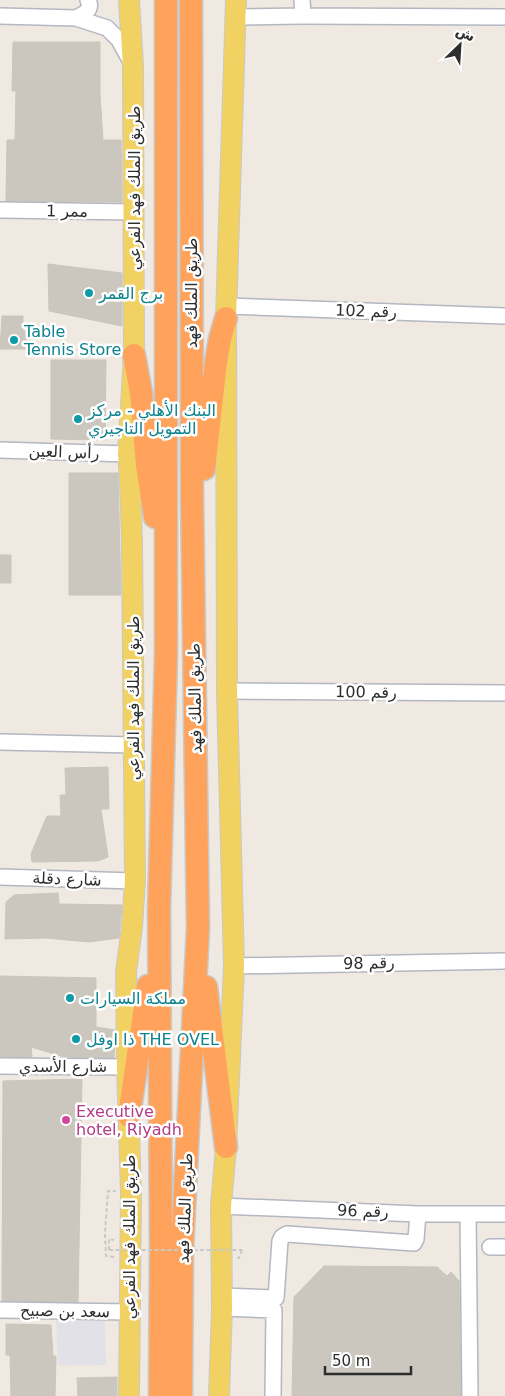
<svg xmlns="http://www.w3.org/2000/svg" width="505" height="1396" font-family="'DejaVu Sans','Noto Naskh Arabic',sans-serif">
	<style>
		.industrial { fill: #e3e1e8 }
		.building { fill: #cbc7bf; stroke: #cbc5ba }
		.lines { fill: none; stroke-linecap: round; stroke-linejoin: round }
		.minor-casing { stroke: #b4b7c1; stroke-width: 18 }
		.major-casing { stroke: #c9c9c9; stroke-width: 22 }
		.highway-casing { stroke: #c9c9c9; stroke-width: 25 }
		.path { stroke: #c9c9c9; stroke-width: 2; stroke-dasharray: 4 2.5; stroke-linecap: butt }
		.minor { stroke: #fff; stroke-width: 15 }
		.major { stroke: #f2d163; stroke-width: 20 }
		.highway { stroke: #ffa35c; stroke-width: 22 }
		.path-bridge { stroke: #c9c9c9; stroke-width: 2; stroke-dasharray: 4 2.5; stroke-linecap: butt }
		.culture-dot { fill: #0f9aa8; stroke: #fff; stroke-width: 2 }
		.hotel-dot { fill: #d1479c; stroke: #fff; stroke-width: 2 }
		.labels { text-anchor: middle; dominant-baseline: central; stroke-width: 5; stroke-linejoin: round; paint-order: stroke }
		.street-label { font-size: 16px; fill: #2e2e2e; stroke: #fff }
		.culture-label { font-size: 16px; fill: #0d838f; stroke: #fff; text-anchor: start }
		.hotel-label { font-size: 16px; fill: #b23c85; stroke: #fff; text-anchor: start }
	</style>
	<rect width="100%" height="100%" fill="#efe9e1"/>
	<path class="industrial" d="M105 1318 106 1365 58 1366 56 1320Z"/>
	<path class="building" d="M13 42H100V94L103 140H121L122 202 6 201 7 140H15L16 91H12Z
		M48 264 122 273V326L49 311Z
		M2 316H23V331H27V349H0Z
		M51 360H106L105 440 51 439Z
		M69 473H118L121 595H69Z
		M0 555H11V583H0Z
		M108 767 109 809H101L108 857 98 861 32 862 31 854 47 816H61L60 795H66L65 768Z
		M58 893 59 904 122 905 119 938 89 942 46 938 5 939 6 902 14 895Z
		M0 976 96 978V1027L115 1030 114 1058 64 1057 31 1047 32 1057H0Z
		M82 1079 78 1302 2 1301 3 1081Z
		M324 1266 437 1267 447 1276 451 1272 459 1281 461 1396H292L294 1297Z
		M6 1324 51 1325 53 1356H56L55 1396H11L10 1355H6Z
		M117 1377V1396H78L77 1378Z"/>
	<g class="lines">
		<g class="minor-casing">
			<path id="minor" d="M302 0 303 16
				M0 16 76 18 107 28 119 40 131 62
				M236 17 303 16 505 17
				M76 18C84 14 93 10 88 0
				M0 210 134 212
				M227 306 505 316
				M0 450 128 454
				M227 691 505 693
				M0 742 133 745
				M0 877 135 881
				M234 966 505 961
				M0 1066 127 1067
				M221 1206 418 1214H505
				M468 1214 470 1396
				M490 1247H505
				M222 1296 276 1298 280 1241 282 1237 287 1234 414 1243 416 1239 418 1214
				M222 1308 274 1310 273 1396
				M0 1310 130 1312"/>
		</g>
		<g class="major-casing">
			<path id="major" d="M129 0 133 66 134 355 128 454 130 480 132 542 135 881 132 927 126 972 127 1067 131 1193 129 1396
				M219 1396 222 1308 221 1206 226 1147 234 966 227 691 226 318 236 0"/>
		</g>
		<g class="highway-casing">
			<path id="highway" d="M134 355 141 393 147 465 155 517
				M204 469 216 362 220 339 226 318
				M206 987 226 1147
				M129 1116 148 986
				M160 1396 161 1248 159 908 166 655V0
				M181 1396 182 1249 198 928 192 494 191 0"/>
		</g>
		<path class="path" d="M109 1250V1239L114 1240
			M114 1257 106 1256 105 1232 108 1191H116
			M237 1258H239L242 1250"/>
		<use href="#minor" class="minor"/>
		<use href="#major" class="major"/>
		<use href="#highway" class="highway"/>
		<path class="path-bridge" d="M109 1250H242"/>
	</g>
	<g class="culture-dot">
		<circle cx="89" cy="293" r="5"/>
		<circle cx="14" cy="340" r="5"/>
		<circle cx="78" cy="419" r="5"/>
		<circle cx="70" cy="998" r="5"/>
		<circle cx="76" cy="1039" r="5"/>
	</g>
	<circle class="hotel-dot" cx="66" cy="1120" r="5"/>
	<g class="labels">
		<g class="street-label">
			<text transform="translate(134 188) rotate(-90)">طريق الملك فهد الفرعي</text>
			<text transform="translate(67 211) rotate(1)">ممر 1</text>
			<text transform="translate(191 293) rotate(-90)">طريق الملك فهد</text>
			<text transform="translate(366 311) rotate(2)">رقم 102</text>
			<text transform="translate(64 452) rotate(2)">رأس العين</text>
			<text transform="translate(366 692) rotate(1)">رقم 100</text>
			<text transform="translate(133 698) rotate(-90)">طريق الملك فهد الفرعي</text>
			<text transform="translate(195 698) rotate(-91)">طريق الملك فهد</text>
			<text transform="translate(67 879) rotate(2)">شارع دقلة</text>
			<text transform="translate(369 963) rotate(-1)">رقم 98</text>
			<text x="63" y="1066">شارع الأسدي</text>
			<text transform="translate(185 1208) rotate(-88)">طريق الملك فهد</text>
			<text transform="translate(363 1211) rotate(2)">رقم 96</text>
			<text transform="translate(129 1237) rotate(-90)">طريق الملك فهد الفرعي</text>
			<text transform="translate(65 1311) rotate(1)">سعد بن صبيح</text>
		</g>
		<g class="culture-label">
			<text x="99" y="293">برج القمر</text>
			<text x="24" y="331">Table<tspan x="24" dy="18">Tennis Store</tspan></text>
			<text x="88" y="410">البنك الأهلي - مركز<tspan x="88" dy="18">التمويل التاجيري</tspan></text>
			<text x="80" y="998">مملكة السيارات</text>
			<text x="86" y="1039">ذا اوفل THE OVEL</text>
		</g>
		<g class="hotel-label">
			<text x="76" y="1111">Executive<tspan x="76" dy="18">hotel, Riyadh</tspan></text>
		</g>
	</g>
	<g transform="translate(460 45) rotate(25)" stroke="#ffffff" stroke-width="4" paint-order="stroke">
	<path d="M0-4L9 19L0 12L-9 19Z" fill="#2e2e2e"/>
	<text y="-8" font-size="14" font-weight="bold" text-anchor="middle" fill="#2e2e2e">ش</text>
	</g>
	<path d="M325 1366v8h86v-8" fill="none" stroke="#2e2e2e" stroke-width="2.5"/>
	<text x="332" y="1366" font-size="15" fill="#2e2e2e" stroke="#ffffff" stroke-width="4" paint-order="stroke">50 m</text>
</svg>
